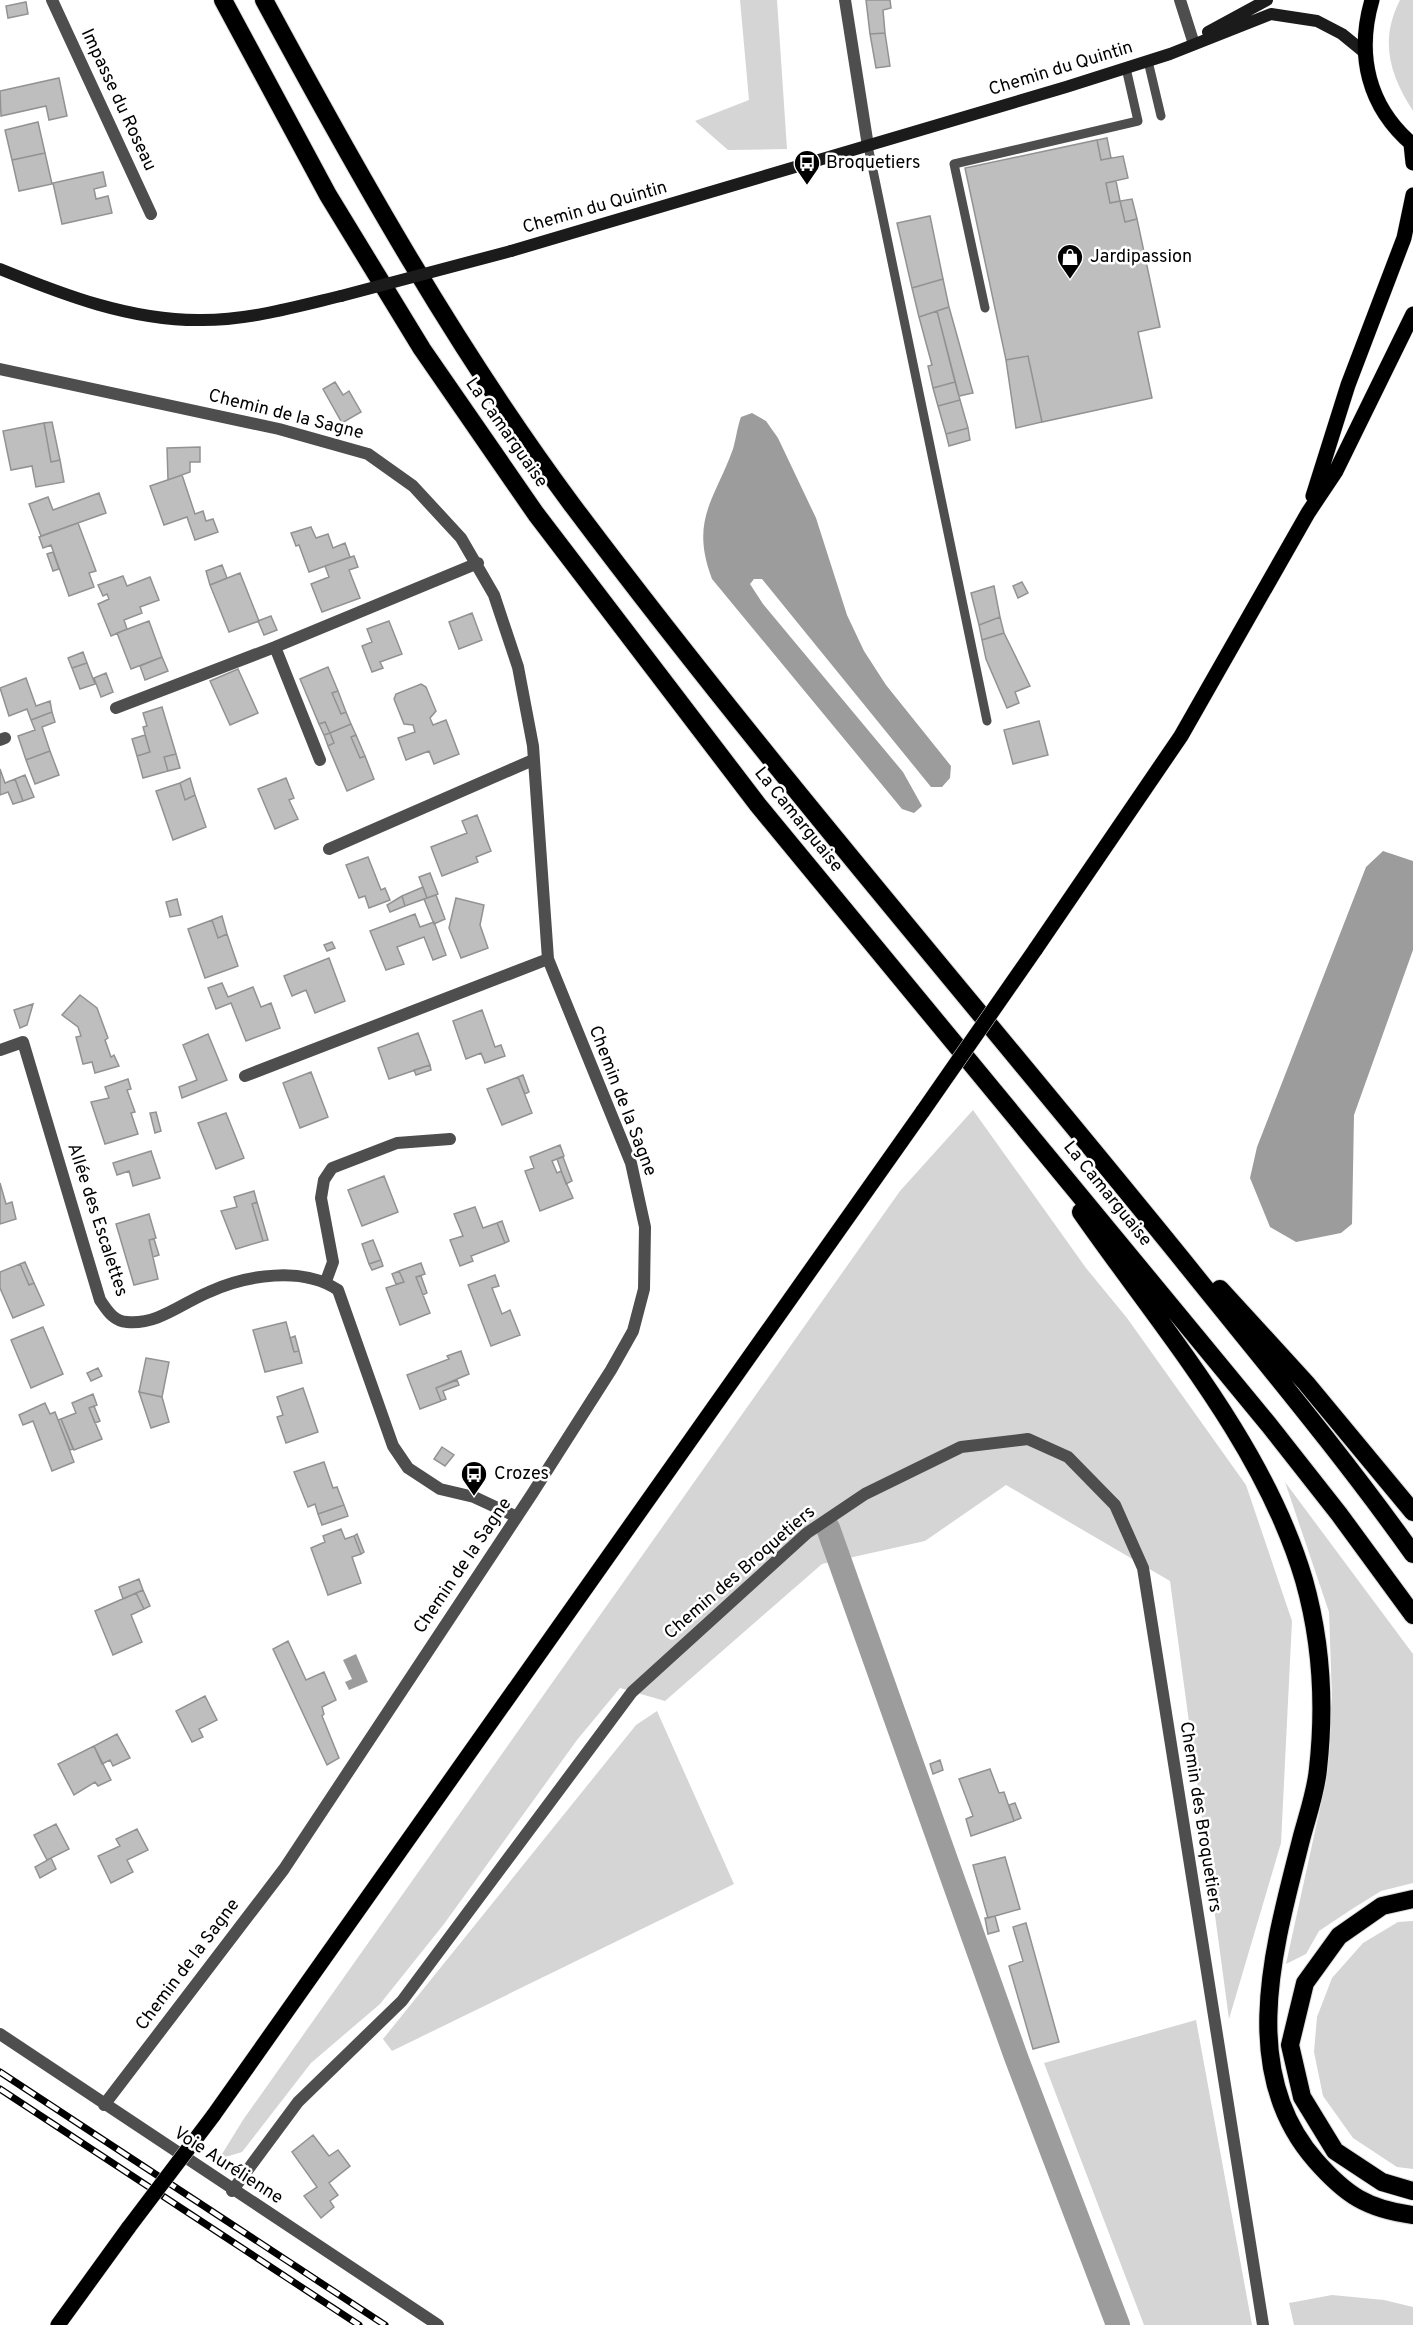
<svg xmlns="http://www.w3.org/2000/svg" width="1413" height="2325" font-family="Overpass,sans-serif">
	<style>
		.green { fill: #d5d5d5 }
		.water { fill: #9c9c9c }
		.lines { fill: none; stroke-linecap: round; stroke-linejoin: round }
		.canal { stroke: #9c9c9c; stroke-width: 24 }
		.building { fill: #bebebe; stroke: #929292; stroke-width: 1.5 }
		.primary-casing { stroke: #dbdbdb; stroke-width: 16 }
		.highway-casing { stroke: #dbdbdb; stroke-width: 20 }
		.lane { stroke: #4e4e4e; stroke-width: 9 }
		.street { stroke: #4e4e4e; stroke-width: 12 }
		.secondary { stroke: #1b1b1b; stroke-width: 12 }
		.primary { stroke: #000; stroke-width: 15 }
		.highway { stroke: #000; stroke-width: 18 }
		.rail-casing { stroke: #000; stroke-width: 7 }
		.rail { stroke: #fff; stroke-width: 4.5; stroke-dasharray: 14; stroke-linecap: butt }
		.primary-bridge-casing { stroke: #dbdbdb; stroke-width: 16; stroke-linecap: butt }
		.secondary-bridge { stroke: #1b1b1b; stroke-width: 12 }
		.primary-bridge { stroke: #000; stroke-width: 15 }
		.labels { text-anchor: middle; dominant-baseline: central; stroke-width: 5; stroke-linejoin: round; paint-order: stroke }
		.street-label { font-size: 18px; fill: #000; stroke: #fff }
		.poi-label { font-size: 18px; fill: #000; stroke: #fff; text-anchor: start }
	</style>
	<rect width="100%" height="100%" fill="#fff"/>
	<path class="green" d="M740 0H777L787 149 728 150 695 121 749 100Z
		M1400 0H1413V111C1390 75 1379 41 1400 0Z
		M973 1110 1086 1268 1127 1318 1246 1485 1292 1621 1281 1843 1229 2019 1170 1581 1006 1485 925 1541 822 1564 665 1701 620 1688 577 1740 444 1924 380 2004 311 2063 242 2152 219 2159 243 2120 900 1191Z
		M1285 1482 1413 1654V1883L1381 1891 1352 1909 1319 1931 1306 1954 1286 1964 1324 1790 1332 1697 1329 1612Z
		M657 1711 734 1884 392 2051 383 2039 636 1725Z
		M1413 1921V2169L1397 2167 1353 2138 1323 2096 1314 2052 1317 2017 1332 1978 1363 1943 1398 1922Z
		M1196 2020 1252 2325H1144L1044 2063Z
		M1332 2295 1384 2300 1413 2307V2325H1294L1289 2303Z"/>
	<path class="water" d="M752 413 766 421 778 438 816 518 847 615 864 651 886 685 951 766 950 778 942 787H931L762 579H754L750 584 763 604 903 772 922 806 914 813 902 809 712 579C690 520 714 501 733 449 736 439 737 428 741 417Z
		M1383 851 1413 861V950L1354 1115 1352 1224 1341 1233 1296 1242 1270 1227 1250 1178 1257 1147 1366 867Z
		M356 1654 368 1682 349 1690 345 1682 352 1679 343 1660Z"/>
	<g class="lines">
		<path class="canal" d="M828 1528 1016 2057 1118 2325"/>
	</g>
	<path class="building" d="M866 0H890L891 8 883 10 885 33 870 34Z
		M26 2 28 14 8 18 6 6Z
		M885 33 890 66 876 68 870 34Z
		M59 78 67 116 49 120 46 106 1 116 0 91Z
		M38 122 45 153 12 160 5 130Z
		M1107 138 1111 158 1101 160 1097 140Z
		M1097 140 1101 160 1123 156 1128 178 1106 183 1110 203 1120 201 1125 222 1137 219 1160 327 1138 332 1152 398 1042 422 1028 356 1006 360 965 168Z
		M45 153 52 184 19 191 12 160Z
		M103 172 106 186 94 189 96 199 108 196 112 213 62 224 53 183Z
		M1116 181 1120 201 1110 203 1106 183Z
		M1132 199 1137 219 1125 222 1120 201Z
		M930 216 943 279 912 288 897 223Z
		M943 279 949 307 919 317 912 288Z
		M949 307 973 393 959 396 937 311Z
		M937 311 955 382 933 388 928 366 932 365 919 317Z
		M1028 356 1042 422 1016 428 1006 360Z
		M335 382 343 395 349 391 361 412 342 423 323 389Z
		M955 382 960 400 938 406 933 388Z
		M960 400 968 428 946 434 938 406Z
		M52 422 60 460 51 462 44 423Z
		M44 423 51 462 60 460 64 482 36 487 32 466 11 470 3 431Z
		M968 428 970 440 949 446 946 434Z
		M200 447V462H190V472L168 480 167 448Z
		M182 475 195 514 203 511 206 521 213 519 218 532 195 540 187 517 164 525 150 486Z
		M99 493 106 513 41 536 29 504 48 497 53 510Z
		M78 523 96 571 89 573 94 587 69 596 51 545 43 548 39 537Z
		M311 527 316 538 328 534 333 548 345 543 350 557 309 572 299 545 296 546 291 533Z
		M53 552 59 569 53 571 47 554Z
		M354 556 358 567 349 570 360 598 322 612 311 584 329 577 325 566Z
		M222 565 227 578 210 585 206 571Z
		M240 573 259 621 229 632 210 585Z
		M123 576 127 586 150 577 159 600 140 607 142 613 124 620 127 629 111 636 98 604 109 599 107 594 103 596 98 585Z
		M1022 582 1028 593 1018 598 1013 586Z
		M994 586 1000 617 979 625 971 593Z
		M472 613 482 640 459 649 449 622Z
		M271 616 277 630 264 635 258 621Z
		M1000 617 1004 633 982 640 979 625Z
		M149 621 162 657 131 669 117 633Z
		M389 621 402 654 380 662 383 668 372 672 362 646 372 642 367 629Z
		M1004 633 1030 686 1015 692 1019 703 1007 708 986 659 982 640Z
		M83 652 87 663 72 668 68 658Z
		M162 657 168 671 145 680 140 666Z
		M87 663 95 684 80 689 72 668Z
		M328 667 338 691 332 693 341 714 346 712 351 724 330 733 325 722 319 724 300 679Z
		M238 669 258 713 230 725 210 681Z
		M106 673 113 692 101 697 94 678Z
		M26 678 36 706 50 701 52 712 31 720 27 709 9 716 0 688Z
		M421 684 426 687 436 711 430 718 433 725 446 720 459 754 434 764 429 751 406 760 398 738 415 732 413 725 404 724 394 699 396 694Z
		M338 691 346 712 341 714 332 693Z
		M162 707 176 754 164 757 168 771 143 778 137 756 150 752 143 727 147 726 143 713Z
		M52 712 55 722 42 727 50 751 26 760 18 736 35 730 31 720Z
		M1039 721 1048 755 1013 764 1004 730Z
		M325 722 330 733 324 735 319 724Z
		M351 724 356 735 351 737 360 758 365 756 374 779 347 791 328 746 334 743 330 733Z
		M330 733 334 743 328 746 324 735Z
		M145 735 150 752 137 756 132 739Z
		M356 735 365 756 360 758 351 737Z
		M50 751 59 775 35 784 26 760Z
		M176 754 180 768 168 771 164 757Z
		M0 769 5 783 15 779 23 801 13 804 8 792 0 795Z
		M25 775 34 797 23 801 15 779Z
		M190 778 195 795 185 800 180 783Z
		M286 778 294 798 289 800 298 819 275 829 258 789Z
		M180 783 185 800 195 795 206 827 173 840 156 791Z
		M477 815 491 851 476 857 478 862 442 876 431 847 467 833 462 821Z
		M368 857 381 890 385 888 390 900 369 908 365 896 359 898 346 865Z
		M430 873 438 894 427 898 419 877Z
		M423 887 427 898 405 906 402 896Z
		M436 895 445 919 434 924 424 899Z
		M402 896 405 906 390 912 387 905Z
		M456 898 484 905 480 925 488 948 461 958 449 928Z
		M177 899 181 915 170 917 166 902Z
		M415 914 420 927 434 922 446 955 433 960 424 937 397 947 404 964 386 970 370 931Z
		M222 916 227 934 218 938 212 920Z
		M212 920 218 938 227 934 238 966 205 978 188 929Z
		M332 942 335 948 327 951 324 945Z
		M329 958 345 1001 315 1013 306 990 292 996 284 976Z
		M222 983 228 997 253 987 261 1007 271 1003 280 1028 246 1041 231 1003 216 1009 208 988Z
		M80 995 97 1008 108 1038 105 1040 111 1057 114 1055 119 1066 95 1073 92 1062 83 1064 76 1037 81 1036 78 1027 62 1015Z
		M33 1004 27 1025 20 1028 14 1010Z
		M482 1010 495 1047 501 1045 505 1056 485 1063 481 1053 466 1059 453 1021Z
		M418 1033 430 1065 389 1079 378 1048Z
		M208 1034 227 1080 182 1098 179 1087 197 1080 183 1045Z
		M430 1065 431 1070 416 1075 414 1070Z
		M311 1072 328 1117 300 1128 283 1083Z
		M523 1075 529 1092 525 1094 518 1077Z
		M518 1077 532 1113 502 1125 487 1089Z
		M128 1079 131 1089 127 1090 135 1112 131 1113 138 1134 105 1144 91 1102 109 1098 105 1087Z
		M156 1112 161 1131 155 1133 150 1113Z
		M226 1113 244 1158 216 1169 198 1123Z
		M560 1145 564 1156 552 1161 557 1173 561 1171 573 1198 540 1211 525 1171 534 1168 530 1157Z
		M151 1151 160 1178 133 1186 129 1171 117 1175 113 1163Z
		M563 1157 572 1181 566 1184 557 1159Z
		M384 1176 398 1212 362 1226 348 1190Z
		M0 1183 6 1204 12 1202 16 1219 0 1224Z
		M254 1191 257 1202 252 1204 263 1241 236 1249 221 1211 237 1207 234 1197Z
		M257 1202 268 1240 263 1241 252 1204Z
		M475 1207 483 1228 497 1223 505 1243 471 1256 473 1261 460 1266 450 1240 463 1236 454 1214Z
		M149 1214 156 1238 149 1240 158 1279 134 1285 116 1224Z
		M502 1221 509 1241 505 1243 497 1223Z
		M154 1239 159 1255 153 1257 149 1240Z
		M373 1240 381 1260 369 1264 362 1244Z
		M381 1260 383 1266 372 1270 369 1264Z
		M25 1262 34 1283 29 1285 20 1264Z
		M421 1263 425 1274 416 1277 430 1313 400 1325 386 1288 404 1282 399 1271Z
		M20 1264 29 1285 34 1283 44 1305 13 1318 0 1288V1272Z
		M399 1271 404 1282 396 1284 392 1274Z
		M495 1275 499 1286 492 1288 502 1314 510 1310 520 1335 491 1346 468 1285Z
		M421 1276 427 1293 423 1295 416 1277Z
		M286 1322 294 1352 299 1351 302 1363 265 1372 253 1330Z
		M43 1327 63 1374 31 1388 11 1340Z
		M295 1336 299 1351 294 1352 290 1338Z
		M461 1351 469 1374 436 1388 441 1401 420 1409 407 1375 449 1359 447 1356Z
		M146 1358 169 1362 162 1397 139 1392Z
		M98 1368 102 1376 91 1381 87 1373Z
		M457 1380 459 1385 443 1391 446 1399 441 1401 436 1388Z
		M303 1388 318 1432 286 1443 277 1417 283 1415 277 1397Z
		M139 1392 162 1397 169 1422 151 1428Z
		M93 1394 97 1405 89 1408 102 1439 74 1450 61 1419 76 1413 72 1403Z
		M45 1403 50 1414 55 1412 74 1462 52 1471 33 1421 23 1425 19 1415Z
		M94 1406 100 1421 95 1423 89 1408Z
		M61 1419 73 1449 70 1450 58 1420Z
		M442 1447 454 1455 445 1466 434 1459Z
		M324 1462 333 1488 337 1487 344 1505 318 1514 315 1504 308 1507 294 1472Z
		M344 1505 348 1516 322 1525 318 1514Z
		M341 1529 345 1539 354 1536 361 1554 352 1557 361 1583 328 1595 311 1548 325 1542 323 1536Z
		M357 1534 364 1552 361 1554 354 1536Z
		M139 1579 143 1590 123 1599 119 1587Z
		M143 1590 150 1606 144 1609 136 1593Z
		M136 1593 144 1609 131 1615 142 1642 113 1655 95 1611Z
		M288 1641 306 1680 324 1672 336 1700 322 1707 324 1714 322 1716 339 1758 327 1765 273 1649Z
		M205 1696 217 1720 199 1729 203 1737 192 1742 176 1711Z
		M117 1734 130 1758 113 1766 110 1760 102 1764 94 1746Z
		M94 1746 111 1780 98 1786 95 1782 74 1795 58 1764Z
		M940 1760 943 1770 933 1774 930 1764Z
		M990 1769 999 1793 1004 1792 1014 1821 971 1836 966 1819 973 1816 959 1779Z
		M1015 1803 1021 1818 1014 1821 1009 1805Z
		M56 1824 69 1849 47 1860 34 1835Z
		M137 1829 148 1850 127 1860 133 1872 111 1883 98 1856 120 1846 116 1839Z
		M1005 1857 1020 1909 988 1918 973 1865Z
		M51 1858 56 1869 40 1878 35 1867Z
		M995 1916 999 1931 988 1934 985 1918Z
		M1026 1923 1059 2042 1033 2049 1009 1966 1023 1961 1013 1927Z
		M313 2135 329 2156 338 2150 350 2166 329 2183 338 2195 330 2201 334 2207 321 2218 304 2196 317 2187 292 2152Z"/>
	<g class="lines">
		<g class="primary-casing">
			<path id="primary" d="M1372 0C1356 55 1368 107 1413 145
				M1411 144 1413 163
				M1313 496 1348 385 1404 238 1413 195
				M1035 950 1181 736 1308 513 1336 471 1413 314
				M213 2116 923 1111
				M58 2325 129 2227"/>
		</g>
		<g class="highway-casing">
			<path id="highway" d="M223 0 328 195 422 349 536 514 758 805 1269 1425 1339 1514 1413 1615
				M264 0C358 174 455 347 573 506 768 766 981 1011 1185 1263 1262 1359 1342 1454 1413 1554
				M1081 1212C1161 1327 1264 1444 1304 1580 1321 1640 1325 1706 1318 1769 1316 1791 1308 1814 1302 1836 1276 1940 1235 2070 1316 2161 1346 2195 1367 2209 1413 2215
				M1220 1289 1306 1383 1413 1512
				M1413 1899 1382 1906 1339 1936 1305 1983 1290 2045 1302 2097 1335 2151 1382 2182 1413 2191"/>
		</g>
		<path class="lane" d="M1148 61 1161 116
			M868 146 987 721
			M985 308 954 164 1138 121 1126 68"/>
		<path class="street" d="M52 0 151 214
			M845 0 868 146
			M1180 0 1194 44
			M0 369 279 429 368 454 413 486 461 538 494 595 518 667 533 746 548 959 631 1163 645 1227 644 1289 633 1331 611 1370 532 1494 284 1869 104 2105
			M275 647 320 760
			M116 708 275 647 478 563
			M0 740 5 738
			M329 849 533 760
			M0 1050 23 1042 100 1300C107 1310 113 1321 127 1322 158 1325 182 1303 209 1292 246 1275 303 1266 338 1290L393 1446 408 1468 440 1489 474 1497 517 1517
			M245 1076 548 959
			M326 1281 333 1262 321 1198 324 1180 332 1168 397 1143 450 1139
			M0 2034 438 2325
			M232 2191 298 2102 402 2001 632 1692 807 1533 865 1494 961 1447 1028 1439 1068 1457 1115 1505 1143 1568 1263 2325"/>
		<path class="secondary" d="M1208 32 1267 0
			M511 251 1066 87 1170 54 1271 14 1317 21 1342 34 1364 52
			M0 269C64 295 131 321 202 320 249 320 295 307 341 296"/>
		<use href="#primary" class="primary"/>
		<use href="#highway" class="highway"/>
		<g class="rail-casing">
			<path id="rail" d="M0 2072 385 2325
				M0 2089 359 2325"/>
		</g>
		<use href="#rail" class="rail"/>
		<g class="primary-bridge-casing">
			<path id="primary-bridge" d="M923 1111 1035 950
				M129 2227 213 2116"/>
		</g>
		<path class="secondary-bridge" d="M341 296 511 251"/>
		<use href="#primary-bridge" class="primary-bridge"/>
	</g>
	<defs>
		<g id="bus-pin" transform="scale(1.35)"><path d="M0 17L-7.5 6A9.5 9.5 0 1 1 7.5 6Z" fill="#000" stroke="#fff"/><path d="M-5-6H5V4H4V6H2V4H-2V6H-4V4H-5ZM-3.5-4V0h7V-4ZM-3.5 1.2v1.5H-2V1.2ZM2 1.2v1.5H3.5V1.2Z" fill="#fff"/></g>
		<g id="shop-pin" transform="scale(1.35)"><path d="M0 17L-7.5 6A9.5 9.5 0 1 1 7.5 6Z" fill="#000" stroke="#fff"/><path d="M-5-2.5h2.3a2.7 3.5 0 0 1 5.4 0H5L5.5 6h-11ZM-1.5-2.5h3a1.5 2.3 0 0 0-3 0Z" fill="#fff"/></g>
	</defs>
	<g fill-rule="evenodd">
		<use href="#bus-pin" x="807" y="163"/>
		<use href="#shop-pin" x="1070" y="257"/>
		<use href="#bus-pin" x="474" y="1474"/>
	</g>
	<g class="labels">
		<g class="street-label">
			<text transform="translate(1061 69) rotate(-17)">Chemin du Quintin</text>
			<text transform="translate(118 100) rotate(65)">Impasse du Roseau</text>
			<text transform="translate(595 208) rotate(-16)">Chemin du Quintin</text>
			<text transform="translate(286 415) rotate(14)">Chemin de la Sagne</text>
			<text transform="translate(506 433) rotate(55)">La Camarguaise</text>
			<text transform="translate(798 820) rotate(51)">La Camarguaise</text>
			<text transform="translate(622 1101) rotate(69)">Chemin de la Sagne</text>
			<text transform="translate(1107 1194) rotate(51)">La Camarguaise</text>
			<text transform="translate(97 1220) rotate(72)">Allée des Escalettes</text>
			<text transform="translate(463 1566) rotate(-56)">Chemin de la Sagne</text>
			<text transform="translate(740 1573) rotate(-41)">Chemin des Broquetiers</text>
			<text transform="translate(1200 1817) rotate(81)">Chemin des Broquetiers</text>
			<text transform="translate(188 1965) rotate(-53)">Chemin de la Sagne</text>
			<text transform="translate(228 2166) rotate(33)">Voie Aurélienne</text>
		</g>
		<g class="poi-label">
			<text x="826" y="163">Broquetiers</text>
			<text x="1090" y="257">Jardipassion</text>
			<text x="494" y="1474">Crozes</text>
		</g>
	</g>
</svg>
